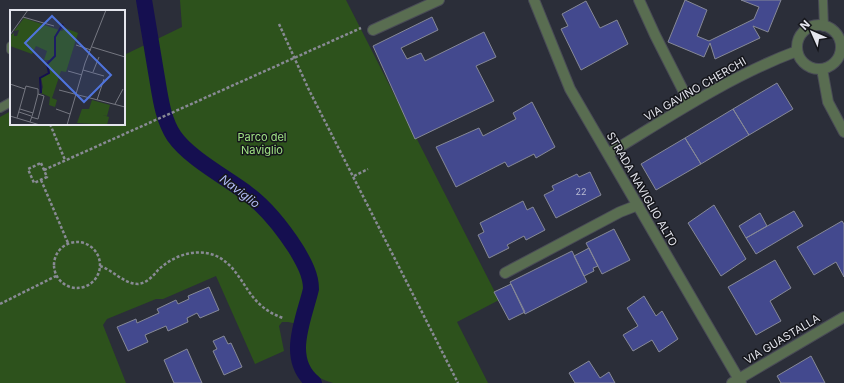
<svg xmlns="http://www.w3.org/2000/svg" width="844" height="383" font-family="Inter,sans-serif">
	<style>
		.green { fill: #2d521c }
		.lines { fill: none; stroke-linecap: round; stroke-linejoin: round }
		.canal { stroke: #150f50; stroke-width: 16 }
		.building { fill: #43498e; stroke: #868997 }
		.service-casing { stroke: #494b56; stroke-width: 10 }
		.minor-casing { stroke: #494b56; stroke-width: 12 }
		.path { stroke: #888a94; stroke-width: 2.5; stroke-dasharray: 3 2; stroke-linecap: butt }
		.service { stroke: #596d51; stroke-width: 8 }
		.minor { stroke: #596d51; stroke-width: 10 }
		.labels { text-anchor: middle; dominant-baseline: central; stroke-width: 3; stroke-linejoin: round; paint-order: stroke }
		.number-label { font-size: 9px; fill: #bcbed5 }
		.street-label { font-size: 11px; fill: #e4e5ed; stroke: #15161b }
		.park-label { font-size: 11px; fill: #a0e284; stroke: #15161b }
		.water-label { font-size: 12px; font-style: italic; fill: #b1bbf7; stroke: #15161b }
		.inset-river { fill: none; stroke: #150f50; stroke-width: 2 }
		.inset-road { fill: none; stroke: #757781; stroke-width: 1 }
		.view { fill: #4f74dd; fill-opacity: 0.15; stroke: #4f74dd; stroke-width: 2 }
		.inset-edge { fill: none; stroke: #e4e5ed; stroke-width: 2 }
	</style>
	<rect width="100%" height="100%" fill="#2b2e39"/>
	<path class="green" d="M180 0H346L499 300 457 322 488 383H333C303 374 294 356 307 326L288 322H282L279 326 284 351 255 364 216 276 163 299H156L107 319 103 325 126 383H0V117L11 111V124H124V55L182 27Z"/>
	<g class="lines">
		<path class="canal" d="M144 0C148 24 152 48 156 72 160 94 162 118 174 136 189 158 227 178 248 194 268 209 283 229 296 249 303 261 311 274 311 289 304 319 284 359 314 383"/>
	</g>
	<path class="building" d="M685 0 707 10 697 36 709 41 754 19 759 7 741 0H781L768 32 753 26 760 38 715 59 710 43 704 57 668 42Z
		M586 1 600 28 617 20 628 44 581 70 561 29 568 26 562 14Z
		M432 17 438 30 401 48 407 59 421 53 425 61 484 32 496 57 476 66 494 101 415 139 373 46Z
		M777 83 793 109 749 135 733 109Z
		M532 102 555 147 536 158 534 154 508 167 505 162 456 187 436 147 479 128 483 136 516 119 513 113Z
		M733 109 749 135 701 164 685 138Z
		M685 138 701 164 656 190 641 164Z
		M590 172 601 195 556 218 544 195 554 190 552 186 577 174 579 177Z
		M523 201 527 210 533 207 545 230 526 240 524 236 507 245 509 248 489 258 478 235 484 232 480 223Z
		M714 205 746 259 721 276 688 223Z
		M794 211 803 226 756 254 746 238Z
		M760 213 767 226 746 238 739 226Z
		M842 221 844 224V277L836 262 814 275 797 247Z
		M614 229 630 260 602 274 586 243Z
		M589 248 598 266 593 268 594 271 584 276 574 256Z
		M572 251 587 282 525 314 510 282Z
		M775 260 791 288 770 301 781 321 756 335 728 287Z
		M511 284 525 312 509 320 494 292Z
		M209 287 219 310 200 318 197 313 187 318 188 322 168 331 166 326 145 335 148 342 128 351 117 327 136 319 137 323 159 313 157 309 176 300 178 304 189 299 188 296Z
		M644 296 656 316 662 311 678 339 659 352 652 340 633 351 623 335 638 326 627 308Z
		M224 336 228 344 231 343 242 367 224 375 213 351 217 349 213 341Z
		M187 349 202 383H174L164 360Z
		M811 356 825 383H781L777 376Z
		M589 361 600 378 609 372 615 383H575L569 373Z"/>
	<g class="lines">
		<g class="service-casing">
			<path id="service" d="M823 0 824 27
				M11 46V50
				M0 108 11 102"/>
		</g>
		<g class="minor-casing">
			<path id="minor" d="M534 0 570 89 741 383
				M639 0 655 35 690 104
				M797 47a22 22 0 1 1 44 0a22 22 0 1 1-44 0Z
				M373 30 439 0
				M822 69 828 102 844 132
				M608 154C669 117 730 76 797 51
				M505 273 620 212 638 205
				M732 383 844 317"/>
		</g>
		<path class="path" d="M279 24 309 90 458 383
			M50 124 65 160
			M41 163 47 177 34 183 28 169Z
			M44 170 361 28
			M354 176 368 169
			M41 180 68 243
			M54 265a23 23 0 1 1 46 0a23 23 0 1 1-46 0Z
			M100 266C113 270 124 284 138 284 147 283 153 276 158 270 173 256 194 248 214 255 234 263 241 282 253 297 261 307 271 314 283 318
			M0 304 56 276"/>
		<use href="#service" class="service"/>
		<use href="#minor" class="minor"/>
	</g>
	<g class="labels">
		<g class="number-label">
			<text x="581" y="191">22</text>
		</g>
		<g class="street-label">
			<text transform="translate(695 89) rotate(-30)">VIA GAVINO CHERCHI</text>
			<text transform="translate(642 189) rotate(60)">STRADA NAVIGLIO ALTO</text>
			<text transform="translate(782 339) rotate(-31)">VIA GUASTALLA</text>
		</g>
		<g class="park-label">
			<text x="262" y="137">Parco del<tspan x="262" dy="13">Naviglio</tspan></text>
		</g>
		<g class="water-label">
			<text transform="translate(240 191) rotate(37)">Naviglio</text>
		</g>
	</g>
	<g transform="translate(10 10)">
		<rect width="115" height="115" fill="#2b2e39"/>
		<path d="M14 8 52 21 55 18 68 23 56 62 51 61 42 88 47 90 45 97 39 95 40 87 31 83 33 77 31 68 40 62 37 54 40 50H34L37 41 26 36 22 44 0 36 1 25 4 23V26H7L9 20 4 21ZM82 90 100 95 97 106 93 105 99 107 97 115 67 113 72 99H79Z" fill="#2d521c"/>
		<path class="inset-river" d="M31 83 30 68 39 63 37 54 45 46V27L53 14"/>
		<path class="inset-road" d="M13 7 44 16M0 25 18 0M66 35 81 40M82 37 115 47M73 60 94 66M58 61 72 65M83 62 89 47M0 74 15 79M49 80 115 97M87 90 94 69M105 94 113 79M10 99 23 103 20 112M46 99 60 104M9 102 21 106M0 106 30 115M21 107 28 109 34 86 28 84 23 103M7 108 16 76 28 79V84M57 115 75 53 96 0"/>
		<path class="view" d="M42 6 101 65 74 92 15 33Z"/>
		<rect width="115" height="115" class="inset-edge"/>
	</g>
	<g transform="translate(812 32) rotate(315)" stroke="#15161b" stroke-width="3" paint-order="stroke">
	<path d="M0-3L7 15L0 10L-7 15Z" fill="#e4e5ed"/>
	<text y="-6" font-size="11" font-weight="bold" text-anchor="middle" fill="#e4e5ed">N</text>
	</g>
</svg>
